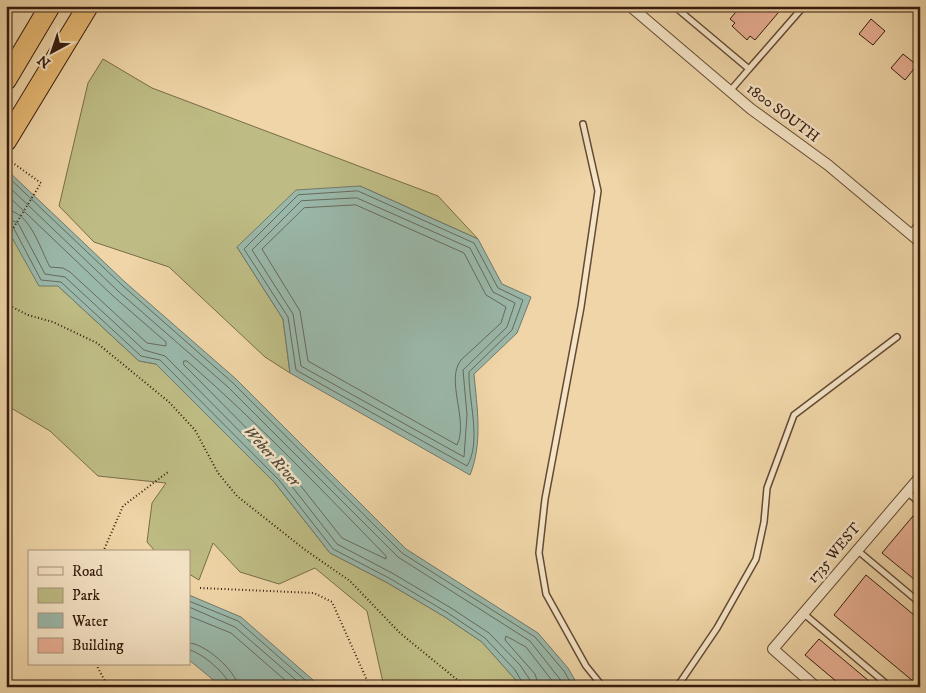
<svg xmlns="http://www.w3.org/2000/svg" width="926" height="693" font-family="'IM FELL DW Pica',serif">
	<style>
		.green { fill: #bebc84; stroke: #796c48 }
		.water { fill: #9ab8aa; stroke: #71796b }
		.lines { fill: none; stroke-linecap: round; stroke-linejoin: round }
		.shore { stroke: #676a5c; stroke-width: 1 }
		.building { fill: #e9af94; stroke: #341b0d }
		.service-casing { stroke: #634a34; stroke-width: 8 }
		.minor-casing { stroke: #634a34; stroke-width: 12 }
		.motorway-casing { stroke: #341b0d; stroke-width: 22 }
		.path { stroke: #341b0d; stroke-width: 2; stroke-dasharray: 1 2.5; stroke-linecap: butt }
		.service { stroke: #f5e4c6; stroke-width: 5 }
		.minor { stroke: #f5e4c6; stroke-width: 10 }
		.motorway { stroke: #e8ba74; stroke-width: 20 }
		.labels { text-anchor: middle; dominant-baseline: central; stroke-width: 5; stroke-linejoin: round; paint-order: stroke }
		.street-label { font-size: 15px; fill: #341b0d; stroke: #f5e4c6 }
		.water-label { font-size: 16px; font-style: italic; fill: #534a3c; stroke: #f5e4c6 }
	</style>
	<rect width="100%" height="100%" fill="#efd5a7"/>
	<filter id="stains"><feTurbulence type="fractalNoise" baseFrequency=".004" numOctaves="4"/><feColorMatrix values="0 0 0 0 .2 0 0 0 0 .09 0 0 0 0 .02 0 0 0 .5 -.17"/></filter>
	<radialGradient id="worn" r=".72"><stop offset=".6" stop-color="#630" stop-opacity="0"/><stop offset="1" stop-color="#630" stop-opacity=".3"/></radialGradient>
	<path class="green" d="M103 59 152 88 438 196 478 239 360 186 237 247 283 319 290 373 265 357 169 267 94 242 59 206 88 83Z
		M6 227 58 286 139 361 156 364 275 483 330 553 386 582 445 617 482 642 522 687H384L367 611 315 568 279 584 240 572 213 543 199 580 189 574V552H156L147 542 152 503 166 483 98 476 50 431 6 405Z"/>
	<path class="water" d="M6 169 126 283 236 379 406 549 538 633 568 668 579 687H522L482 642 445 617 386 582 330 553 275 483 156 364 139 361 58 286H39L6 227Z
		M360 186 478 239 502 284 531 297 517 333 474 374C477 408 483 442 470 475L290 373 283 319 237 247 296 190Z
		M189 595 241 617 321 687H222L189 660Z"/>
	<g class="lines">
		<path class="shore" d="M6 175 123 286 233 383 402 553 535 637 564 671 573 687
			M6 184 118 291 228 387 398 557 530 641 566 687
			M358 191 474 243 498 288 523 300 512 330 469 372C468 399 482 442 467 466L296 370 288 317 244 249 298 195Z
			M6 194 113 296 166 342V346L147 343 70 272 63 268 50 267C40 249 30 211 6 210
			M357 198 470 248 493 292 515 303 507 327 463 370 467 415 464 457 301 366 293 314 252 250 301 201Z
			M356 205 464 253 486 295 506 307 501 323 461 360C445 380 469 421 457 445L308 361 300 311 262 249 304 208Z
			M6 218 18 223 45 274 65 277 144 350 165 356 283 475 337 544 392 573 451 608 489 633 520 665 530 680 532 687
			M6 224 13 227 41 280 61 282 141 356 160 360 279 480 333 549 389 578 448 613 485 638 515 670 525 687
			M184 361H187C257 422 321 489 386 556V559L342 538 289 471 184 365Z
			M189 601 238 621 313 687
			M189 607 235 627 304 687
			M189 616 231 633 293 687
			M189 643C204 643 237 671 238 687
			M189 650C200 651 230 676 230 687
			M539 687 535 674 505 640 506 636 526 647 557 687"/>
	</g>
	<path class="building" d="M741 6H784L755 40 750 36 747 40 732 26 735 23 730 19Z
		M871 19 885 31 873 45 859 34Z
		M903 54 917 65 905 80 891 68Z
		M913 516 920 521V584L882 553Z
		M866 575 920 620V687L834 615Z
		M819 639 876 687H843L805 655Z"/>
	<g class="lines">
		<g class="service-casing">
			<path id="service" d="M674 6 749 69 804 6
				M730 91 749 69
				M583 124 598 191 581 307 545 499 539 553 546 594 586 666 603 687
				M907 492 920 503
				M857 550 920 603
				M803 613 890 687
				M677 687 717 628 756 559 764 522 767 488 794 415 897 337"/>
		</g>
		<g class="minor-casing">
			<path id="minor" d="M630 6 751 109 828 165 920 242
				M912 235 920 226
				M816 687 773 649 920 477"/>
		</g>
		<g class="motorway-casing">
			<path id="motorway" d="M6 80 50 6
				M6 141 88 6"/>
		</g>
		<path class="path" d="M6 158 41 183 6 240
			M6 304 28 315 53 322 97 343 169 402 195 430 218 473 237 496 304 549 350 581 400 633 466 687
			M103 552 123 506 168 472
			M200 588 314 593 332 602 370 687
			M96 664 108 687"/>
		<use href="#service" class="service"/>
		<use href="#minor" class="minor"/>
		<use href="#motorway" class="motorway"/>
	</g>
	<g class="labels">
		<g class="street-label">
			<text transform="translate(783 113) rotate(37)">1800 SOUTH</text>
			<text transform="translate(834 553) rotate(-50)">1735 WEST</text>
		</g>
		<g class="water-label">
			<text transform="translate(272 456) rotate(48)">Weber River</text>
		</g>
	</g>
	<rect width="926" height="693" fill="none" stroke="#efd5a7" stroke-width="25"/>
	<rect x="8" y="8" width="911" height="678" fill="none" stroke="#341b0d" stroke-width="2.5"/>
	<rect x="12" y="12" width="901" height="668" fill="none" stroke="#341b0d"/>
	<rect x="28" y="550" width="162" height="115" fill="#f5e4c6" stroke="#a8947c"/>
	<rect x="38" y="567" width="25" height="8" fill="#f5e4c6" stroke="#a8947c"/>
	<text x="72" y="576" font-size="15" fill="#341b0d">Road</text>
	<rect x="38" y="588" width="25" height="15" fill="#bebc84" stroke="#a8947c"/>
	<text x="72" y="600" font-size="15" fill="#341b0d">Park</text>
	<rect x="38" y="613" width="25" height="15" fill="#9ab8aa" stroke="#a8947c"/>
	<text x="72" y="626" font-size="15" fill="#341b0d">Water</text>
	<rect x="38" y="638" width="25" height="15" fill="#e9af94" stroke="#a8947c"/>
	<text x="72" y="650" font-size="15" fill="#341b0d">Building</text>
	<g transform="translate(52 52) rotate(220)" stroke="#f5e4c6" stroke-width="4" paint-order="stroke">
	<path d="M0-4L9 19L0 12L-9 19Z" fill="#341b0d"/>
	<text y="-8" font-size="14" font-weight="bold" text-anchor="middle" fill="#341b0d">N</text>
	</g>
	<rect width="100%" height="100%" filter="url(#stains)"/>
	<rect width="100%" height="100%" fill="url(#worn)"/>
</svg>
